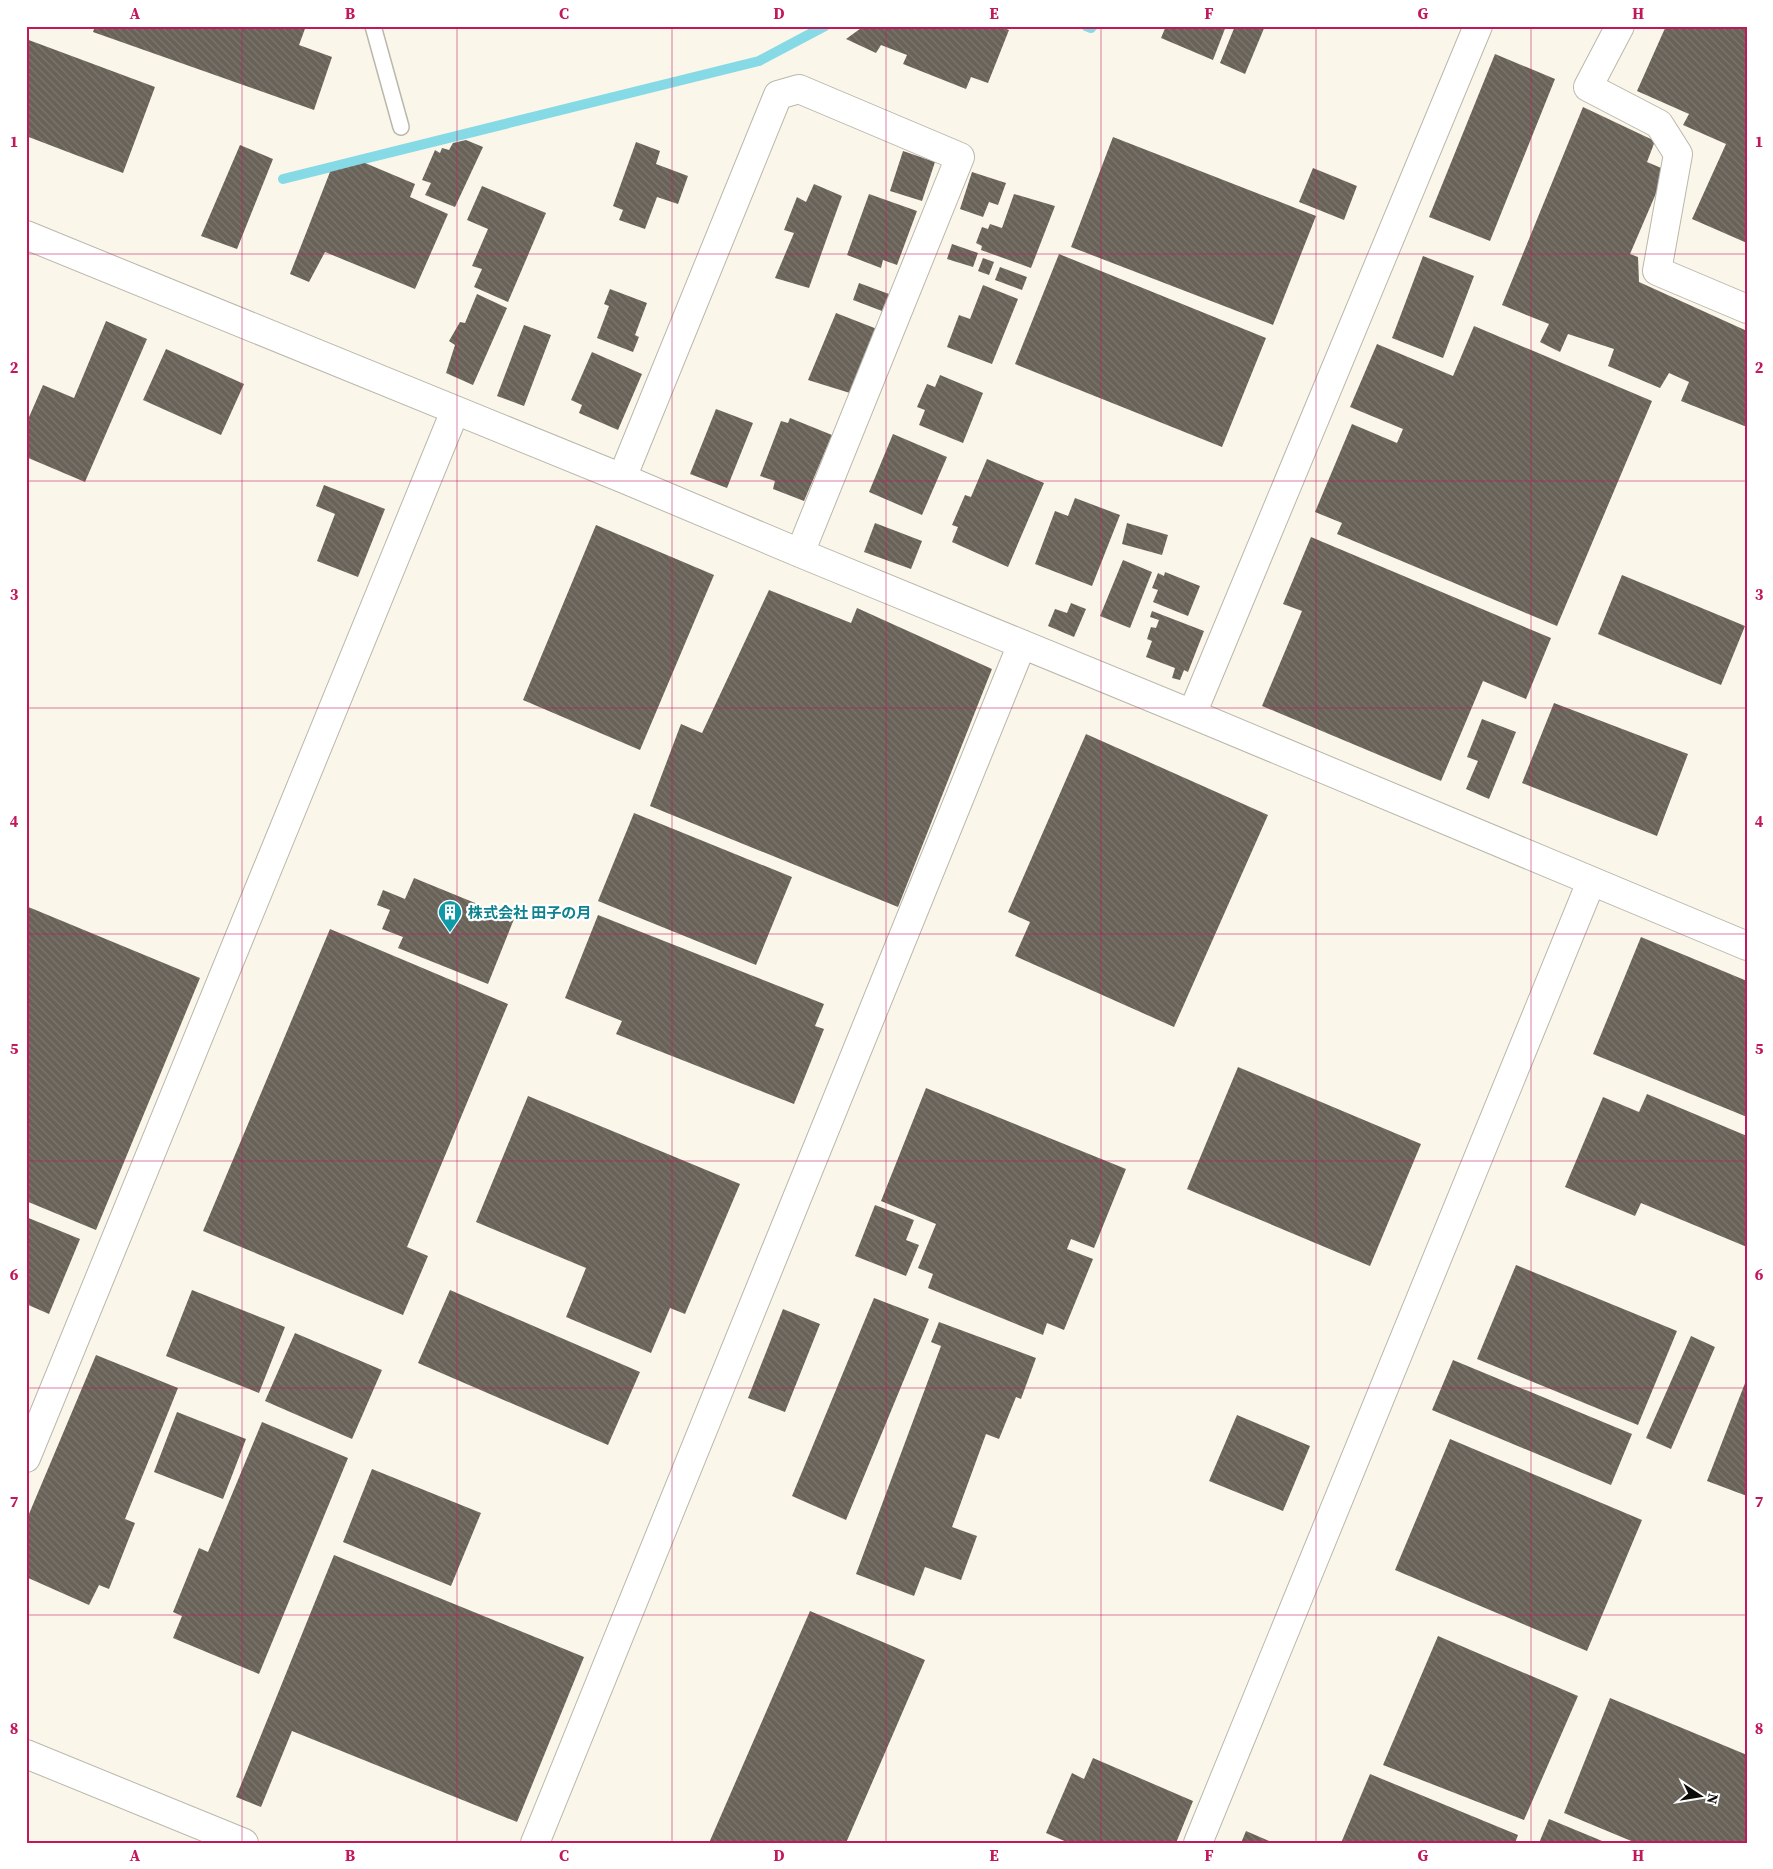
<svg xmlns="http://www.w3.org/2000/svg" width="1773" height="1869" font-family="'Source Serif 4','Noto Sans JP',serif">
	<style>
		.lines { fill: none; stroke-linecap: round; stroke-linejoin: round }
		.stream { stroke: #85dae5; stroke-width: 10 }
		.building { fill: url(#building-back-hatch) }
		.service-casing { stroke: #bab7ab; stroke-width: 18 }
		.minor-casing { stroke: #bab7ab; stroke-width: 30 }
		.tertiary-casing { stroke: #bab7ab; stroke-width: 30 }
		.service { stroke: #fff; stroke-width: 15 }
		.minor { stroke: #fff; stroke-width: 28 }
		.tertiary { stroke: #fff; stroke-width: 28 }
		.grid { fill: none; stroke: #c2185b; stroke-width: 1; stroke-opacity: 0.55 }
		.labels { text-anchor: middle; dominant-baseline: central; stroke-width: 4.5; stroke-linejoin: round; paint-order: stroke }
		.culture-label { font-size: 15px; font-weight: bold; fill: #0d838f; stroke: #fff; text-anchor: start }
		.neatline { fill: none; stroke: #c2185b; stroke-width: 2 }
		.grid-label { font-size: 16px; text-anchor: middle; font-weight: bold; fill: #c2185b }
	</style>
	<defs>
		<pattern id="building-back-hatch" width="6" height="6" patternUnits="userSpaceOnUse" patternTransform="scale(1.25)"><rect width="6" height="6" fill="#696258"/><path d="M-1 5l2 2M0 0l6 6M5-1l2 2" fill="none" stroke="#7c776f"/></pattern>
	</defs>
	<rect width="100%" height="100%" fill="#faf6ea"/>
	<g class="lines">
		<path class="stream" d="M1086 26 1091 28 1093 26
			M283 179 759 61 825 26"/>
	</g>
	<path class="building" d="M95 26H306L299 45 332 57 314 110 93 32Z
		M864 26H998L1009 30 988 83 971 77 966 89 903 64 907 55 881 45 876 53 846 39Z
		M1166 26H1226L1213 60 1161 38Z
		M1235 26H1265L1245 74 1220 63Z
		M1666 26H1747V243L1692 219 1726 144 1683 125 1689 114 1637 91Z
		M26 39 155 87 123 173 26 136Z
		M1495 54 1555 79 1490 241 1429 217Z
		M1583 107 1655 141 1647 162 1666 170 1630 254 1638 257 1639 282 1747 331V427L1681 401 1689 382 1669 373 1660 388 1608 366 1614 349 1568 334 1560 352 1540 342 1549 324 1502 305Z
		M1113 137 1316 216 1273 325 1071 247Z
		M466 140 483 147 455 207 425 195 431 183 422 180 435 150 440 153 442 148 449 150 453 143Z
		M636 142 660 151 656 164 688 176 678 204 657 197 645 229 619 220 623 210 613 206Z
		M240 145 273 159 237 249 201 236Z
		M903 151 935 162 922 201 890 191Z
		M365 163 415 184 410 197 448 214 415 289 325 252 309 282 290 274 330 172Z
		M1313 168 1357 186 1344 220 1299 202Z
		M972 172 1006 183 998 205 989 202 983 217 960 209Z
		M814 184 842 196 809 288 775 278 794 233 784 230 797 197 806 202Z
		M482 186 546 213 508 302 474 287 482 269 472 266 488 229 467 220Z
		M869 194 917 211 897 265 883 260 881 268 847 255Z
		M1014 194 1055 206 1031 268 981 250 982 246 976 243 982 227 988 229 990 224 1002 228Z
		M952 244 978 253 973 267 947 259Z
		M1059 254 1266 338 1222 447 1015 364Z
		M1423 256 1474 276 1443 358 1392 338Z
		M983 258 994 262 989 275 978 271Z
		M1000 267 1027 277 1022 290 995 280Z
		M859 283 889 294 882 311 853 300Z
		M983 285 1018 299 992 364 947 347 959 315 970 319Z
		M610 289 647 303 635 335 639 337 633 352 597 338 609 306 604 304Z
		M477 294 507 308 473 385 446 373 455 345 449 341 460 322 465 323Z
		M836 313 877 329 850 393 808 380Z
		M106 321 147 339 85 482 26 457V424L43 385 74 398Z
		M524 325 551 335 524 406 497 396Z
		M1474 326 1652 401 1557 626 1337 534 1342 523 1315 512 1352 424 1397 443 1403 429 1350 407 1377 344 1453 376Z
		M166 349 244 384 221 435 143 400Z
		M592 352 642 374 618 430 579 413 582 405 571 400Z
		M940 375 983 393 963 443 919 425 925 410 917 407 927 384 935 387Z
		M716 409 753 423 727 488 690 474Z
		M790 418 832 435 804 501 773 489 775 481 760 476 781 421 788 423Z
		M893 434 947 457 922 515 869 492Z
		M987 459 1044 483 1008 567 952 542 958 527 952 525 965 495 971 497Z
		M324 485 385 509 358 577 317 561 335 514 316 506Z
		M1075 498 1120 515 1092 586 1035 564 1055 511 1068 516Z
		M875 523 922 541 911 569 864 552Z
		M1127 523 1168 535 1162 555 1122 544Z
		M596 525 714 575 640 750 523 700Z
		M1311 537 1551 638 1526 699 1483 681 1441 781 1262 706 1302 611 1283 604Z
		M1123 560 1152 572 1130 628 1100 616Z
		M1165 572 1200 586 1188 616 1153 602 1158 590 1152 588 1158 573 1164 576Z
		M1622 575 1745 626 1721 685 1598 634Z
		M769 590 851 623 857 608 992 669 898 907 650 806 681 724 702 733Z
		M1071 603 1086 609 1074 637 1048 626 1055 609 1067 613Z
		M1152 611 1204 631 1188 672 1184 670 1180 680 1172 678 1175 668 1146 657 1152 641 1147 639 1151 627 1156 628 1159 620 1150 617Z
		M1554 703 1688 754 1657 836 1522 783Z
		M1482 719 1516 732 1489 799 1466 789 1478 761 1467 757Z
		M1086 734 1268 815 1174 1027 1015 956 1030 922 1008 912Z
		M634 813 792 877 756 965 598 901Z
		M414 878 514 919 488 984 398 948 403 937 382 929 390 910 377 905 383 890 405 899Z
		M26 906 200 978 96 1230 26 1201Z
		M598 915 824 1004 815 1026 824 1029 794 1104 616 1034 622 1021 565 998Z
		M330 929 508 1004 407 1247 428 1256 403 1315 203 1231Z
		M1641 937 1747 981V1117L1593 1054Z
		M1238 1067 1421 1144 1370 1266 1187 1189Z
		M926 1088 1126 1169 1094 1248 1071 1239 1067 1249 1093 1259 1064 1330 1047 1323 1043 1335 928 1288 933 1274 918 1268 936 1224 881 1201Z
		M1647 1094 1747 1136V1247L1641 1203 1635 1216 1565 1187 1603 1097 1639 1112Z
		M528 1096 740 1184 685 1314 670 1308 651 1353 566 1317 586 1268 476 1222Z
		M875 1205 914 1220 906 1240 919 1245 906 1276 855 1256Z
		M26 1217 80 1239 49 1314 26 1304Z
		M1516 1265 1677 1331 1638 1425 1477 1359Z
		M192 1290 285 1327 259 1393 166 1356Z
		M450 1290 640 1372 608 1445 418 1363Z
		M874 1298 929 1319 846 1520 792 1496Z
		M783 1309 820 1324 785 1412 748 1398Z
		M939 1322 1036 1358 1021 1399 1016 1397 999 1439 986 1434 952 1527 977 1536 961 1580 925 1567 914 1596 856 1574 941 1346 931 1342Z
		M295 1333 382 1370 352 1439 265 1401Z
		M1691 1336 1715 1347 1671 1449 1646 1438Z
		M96 1355 178 1388 125 1519 135 1523 109 1589 99 1585 89 1605 26 1577V1521Z
		M1453 1360 1632 1434 1611 1485 1432 1410Z
		M1747 1378V1496L1707 1481Z
		M177 1412 246 1439 223 1499 154 1472Z
		M1237 1415 1310 1446 1283 1511 1209 1481Z
		M262 1422 348 1458 259 1674 173 1638 182 1616 173 1612 199 1548 208 1552Z
		M1450 1439 1642 1520 1587 1651 1395 1570Z
		M372 1469 481 1513 451 1586 343 1542Z
		M334 1555 584 1657 517 1822 292 1731 261 1807 236 1797Z
		M810 1611 925 1660 846 1843H709Z
		M1438 1636 1578 1696 1524 1820 1383 1765Z
		M1610 1698 1747 1755V1843H1636L1564 1813Z
		M1093 1758 1193 1801 1176 1843H1069L1046 1833 1072 1773 1084 1779Z
		M1370 1774 1518 1835 1515 1843H1341Z
		M1549 1819 1607 1843H1539Z
		M1246 1831 1274 1843H1241Z"/>
	<g class="lines">
		<g class="service-casing">
			<path id="service" d="M373 26 401 127"/>
		</g>
		<g class="minor-casing">
			<path id="minor" d="M1620 26 1588 87 1659 124 1678 154 1657 271 1747 309
				M26 235 622 478 800 553 1192 714 1747 946
				M622 478 778 95 799 89 960 157 800 553
				M1192 714 1478 26
				M26 1458 455 411
				M535 1843 1022 644
				M1198 1843 1591 882"/>
		</g>
		<g class="tertiary-casing">
			<path id="tertiary" d="M26 1754 244 1843"/>
		</g>
		<use href="#service" class="service"/>
		<use href="#minor" class="minor"/>
		<use href="#tertiary" class="tertiary"/>
	</g>
	<path class="grid" d="M242 26V1843M457 26V1843M672 26V1843M886 26V1843M1101 26V1843M1316 26V1843M1531 26V1843M26 254H1747M26 481H1747M26 708H1747M26 934H1747M26 1161H1747M26 1388H1747M26 1615H1747"/>
	<defs>
		<g id="building-pin" transform="scale(1.25)"><path d="M0 17L-7.5 6A9.5 9.5 0 1 1 7.5 6Z" fill="#0f9aa8" stroke="#fff"/><path d="M-4-6H4V6H1V3H-1V6H-4ZM-2.5-4.3h1.7v1.8h-1.7ZM.8-4.3h1.7v1.8H.8ZM-2.5-1h1.7V.8h-1.7ZM.8-1h1.7V.8H.8Z" fill="#fff"/></g>
	</defs>
	<g fill-rule="evenodd">
		<use href="#building-pin" x="450" y="912"/>
	</g>
	<g class="labels">
		<g class="culture-label">
			<text x="468" y="912">株式会社 田子の月</text>
		</g>
	</g>
	<rect width="1773" height="1869" fill="none" stroke="#ffffff" stroke-width="55"/>
	<g transform="translate(1700 1796) rotate(102)" stroke="#ffffff" stroke-width="4" paint-order="stroke">
	<path d="M0-4L9 19L0 12L-9 19Z" fill="#0d0c08"/>
	<text y="-8" font-size="14" font-weight="bold" text-anchor="middle" fill="#0d0c08">N</text>
	</g>
	<rect x="28" y="28" width="1718" height="1814" class="neatline"/>
	<g class="grid-label">
		<text x="135" y="19">A</text>
		<text x="350" y="19">B</text>
		<text x="564" y="19">C</text>
		<text x="779" y="19">D</text>
		<text x="994" y="19">E</text>
		<text x="1209" y="19">F</text>
		<text x="1423" y="19">G</text>
		<text x="1638" y="19">H</text>
		<text x="14" y="147">1</text>
		<text x="1759" y="147">1</text>
		<text x="14" y="373">2</text>
		<text x="1759" y="373">2</text>
		<text x="14" y="600">3</text>
		<text x="1759" y="600">3</text>
		<text x="14" y="827">4</text>
		<text x="1759" y="827">4</text>
		<text x="14" y="1054">5</text>
		<text x="1759" y="1054">5</text>
		<text x="14" y="1280">6</text>
		<text x="1759" y="1280">6</text>
		<text x="14" y="1507">7</text>
		<text x="1759" y="1507">7</text>
		<text x="14" y="1734">8</text>
		<text x="1759" y="1734">8</text>
		<text x="135" y="1861">A</text>
		<text x="350" y="1861">B</text>
		<text x="564" y="1861">C</text>
		<text x="779" y="1861">D</text>
		<text x="994" y="1861">E</text>
		<text x="1209" y="1861">F</text>
		<text x="1423" y="1861">G</text>
		<text x="1638" y="1861">H</text>
	</g>
</svg>
